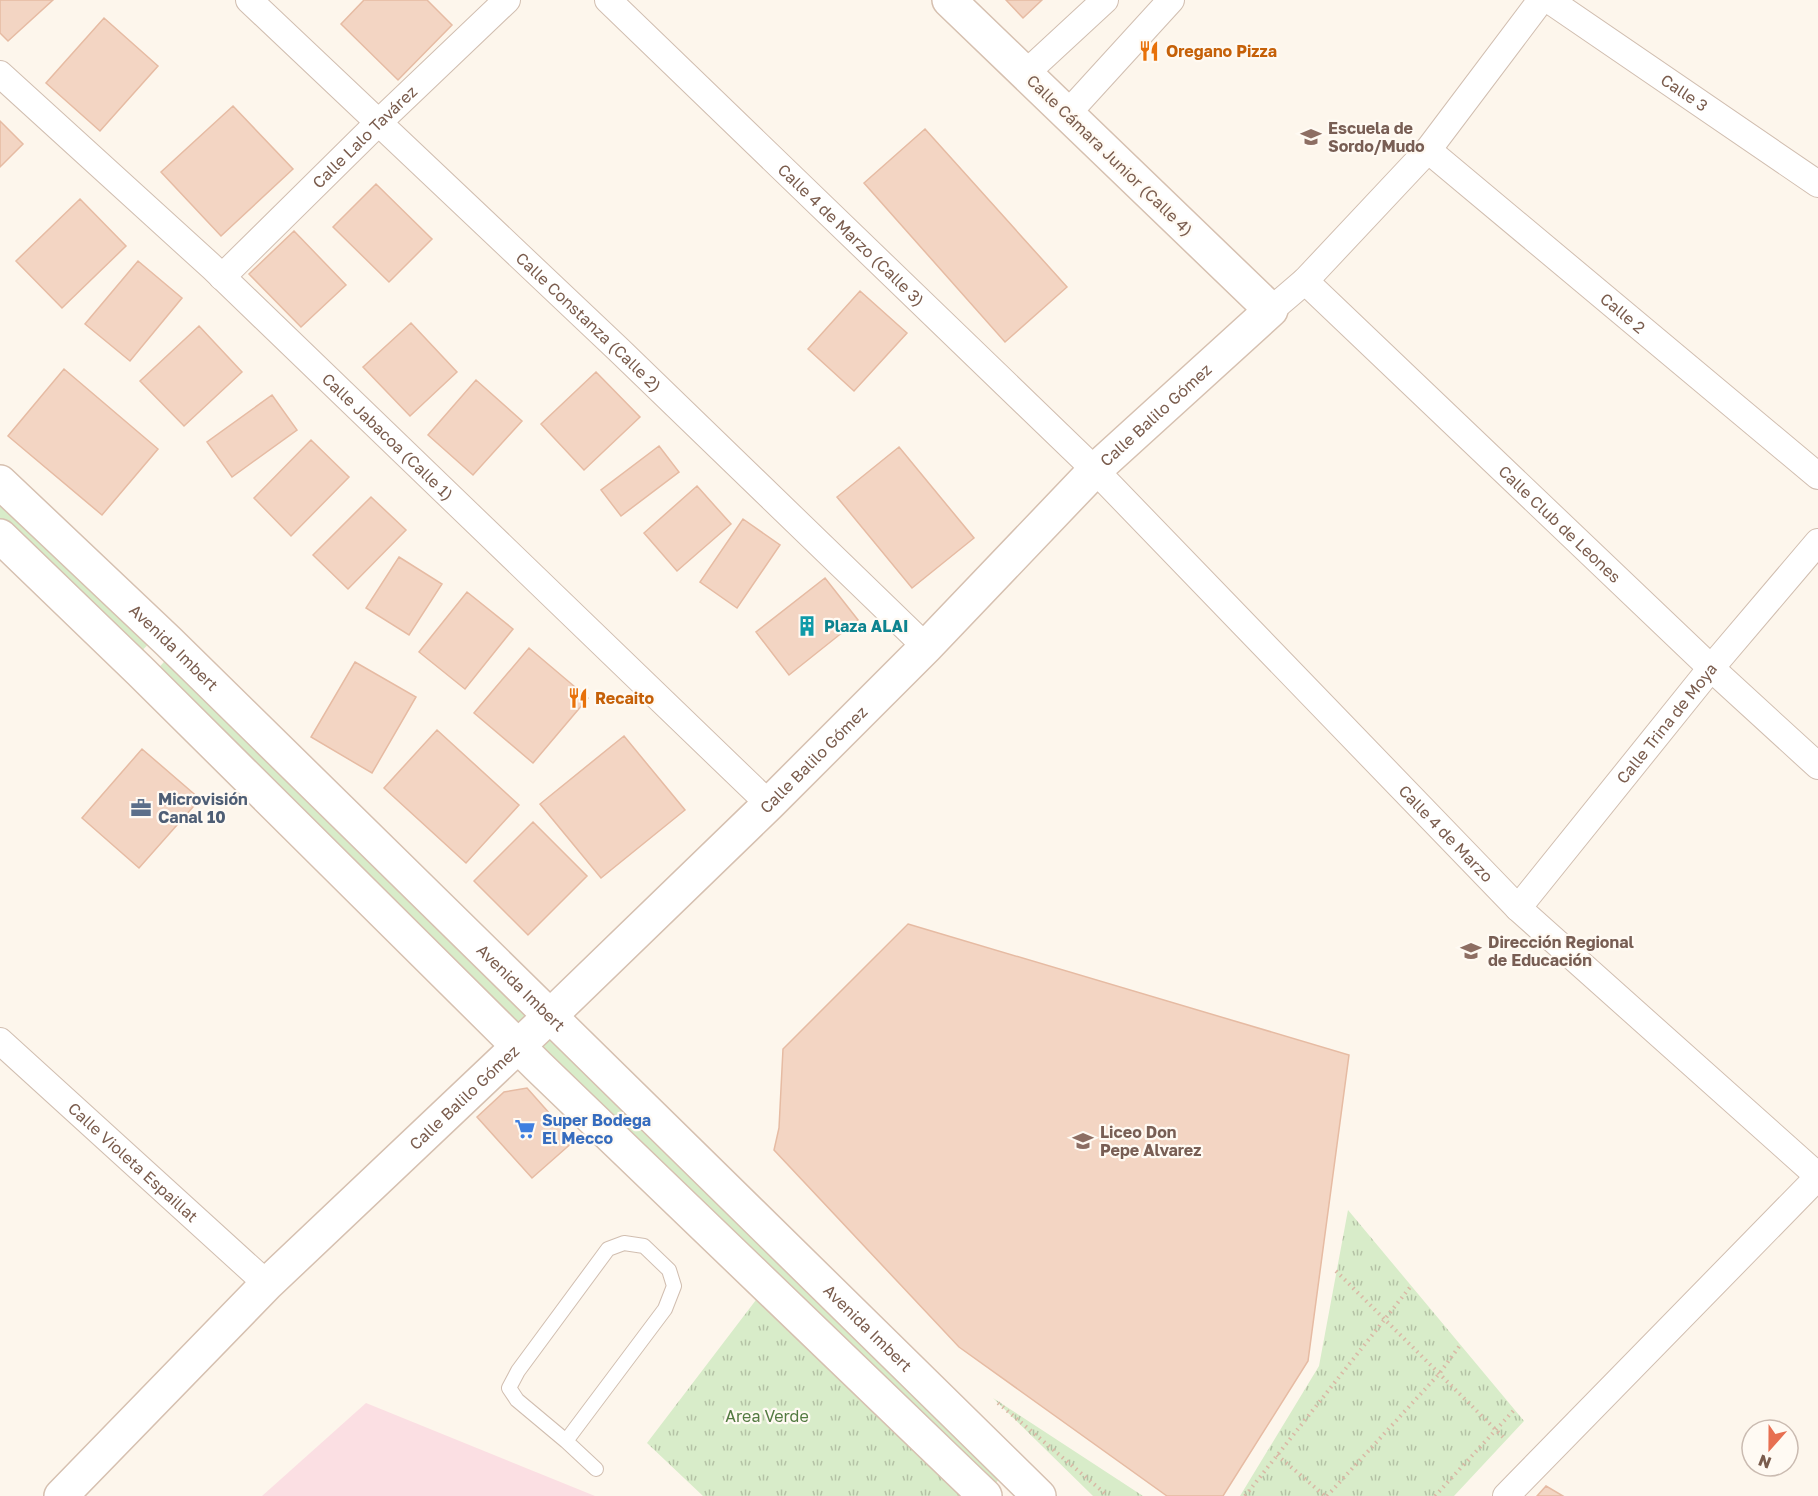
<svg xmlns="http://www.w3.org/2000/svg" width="1818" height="1496" font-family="'Golos Text',sans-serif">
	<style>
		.medical { fill: #fbdfe3 }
		.green { fill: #d8ecc9 }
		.park { fill: url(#park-tufts) }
		.building { fill: #f3d5c3; stroke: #e6bba3; stroke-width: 1.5 }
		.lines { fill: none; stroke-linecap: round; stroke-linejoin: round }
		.lane-casing { stroke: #d1beb0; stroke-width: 16 }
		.street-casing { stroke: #d1beb0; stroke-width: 28 }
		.secondary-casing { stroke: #d6c0b0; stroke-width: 36 }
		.path { stroke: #d9b8a5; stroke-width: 4; stroke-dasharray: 1.5 4.5; stroke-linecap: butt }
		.lane { stroke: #fff; stroke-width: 14 }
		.street { stroke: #fff; stroke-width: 26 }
		.secondary { stroke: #fff; stroke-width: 33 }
		.labels { text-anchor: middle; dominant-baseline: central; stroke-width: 4.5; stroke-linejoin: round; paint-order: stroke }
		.food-label { font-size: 16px; font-weight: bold; fill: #c56008; stroke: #fffaf3; text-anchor: start }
		.street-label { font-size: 16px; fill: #7a5c4d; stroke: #fffaf3 }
		.education-label { font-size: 16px; font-weight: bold; fill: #785e54; stroke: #fffaf3; text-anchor: start }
		.culture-label { font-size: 16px; font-weight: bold; fill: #0d838f; stroke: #fffaf3; text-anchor: start }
		.service-label { font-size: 16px; font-weight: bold; fill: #4e5e75; stroke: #fffaf3; text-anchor: start }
		.shop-label { font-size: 16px; font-weight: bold; fill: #366cbe; stroke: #fffaf3; text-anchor: start }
		.park-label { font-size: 16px; fill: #537a41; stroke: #fffaf3 }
	</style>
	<defs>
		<pattern id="park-tufts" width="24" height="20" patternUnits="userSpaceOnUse" patternTransform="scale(1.5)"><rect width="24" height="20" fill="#d8ecc9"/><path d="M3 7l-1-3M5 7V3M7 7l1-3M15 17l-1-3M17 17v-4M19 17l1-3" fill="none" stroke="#b4c2a5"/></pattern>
	</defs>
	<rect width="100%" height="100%" fill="#fdf6ec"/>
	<path class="medical" d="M366 1403 595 1496H262Z"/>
	<path class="green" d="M0 490 155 637 138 655 0 522Z
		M171 654 533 1008 516 1026 155 672Z
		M554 1032 1006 1471 989 1491 535 1048Z"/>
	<path class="park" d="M1348 1210 1524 1421 1454 1496H1240L1319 1366Z
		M759 1296 962 1496H703L647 1443Z
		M993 1398 1143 1496H1093Z"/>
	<path class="building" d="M0 0H53L8 41 0 33Z
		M364 0H427L452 25 398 80 341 24Z
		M1006 0H1042L1023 18Z
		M104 18 158 66 100 131 46 83Z
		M233 106 293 169 221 236 161 172Z
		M0 121 23 144 0 167Z
		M925 129 1067 287 1005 342 864 183Z
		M376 184 432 239 389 282 333 227Z
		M80 199 126 246 62 308 16 261Z
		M294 231 346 285 301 327 249 274Z
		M138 261 182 298 130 361 85 324Z
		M860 291 907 333 854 391 808 349Z
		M411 323 457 372 410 416 363 367Z
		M199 326 242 372 184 426 140 381Z
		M64 369 158 449 102 515 8 436Z
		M596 372 640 417 584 470 541 424Z
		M476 380 522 421 473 475 428 435Z
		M272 395 297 430 232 477 207 442Z
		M311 440 349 477 291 536 254 498Z
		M659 446 679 472 621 516 601 490Z
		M899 447 974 538 912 588 837 497Z
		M697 486 731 524 677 571 644 533Z
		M371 497 406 530 348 589 313 555Z
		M743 519 780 545 737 608 700 582Z
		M399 557 442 584 409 635 366 608Z
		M825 578 858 620 789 675 756 632Z
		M467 592 513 629 465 689 419 652Z
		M529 648 588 698 533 763 474 713Z
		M355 662 416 697 372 773 311 737Z
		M437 730 519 805 466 863 384 788Z
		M624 736 685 810 601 878 540 804Z
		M142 749 200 799 139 868 82 818Z
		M533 822 587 876 528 935 474 881Z
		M908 924 1349 1055 1308 1361 1223 1496H1167L959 1347 774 1150 779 1128 783 1049Z
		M527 1088 574 1141 532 1178 477 1117 504 1092Z
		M1546 1486 1563 1496H1537Z"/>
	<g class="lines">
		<g class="lane-casing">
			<path id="lane" d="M566 1441 665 1309 674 1286 669 1270 644 1246 624 1243 608 1249 518 1371 509 1388 517 1400 566 1441 596 1469"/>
		</g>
		<g class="street-casing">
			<g id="street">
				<path id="s1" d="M249 0 619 350 926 647"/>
				<path id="s2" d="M608 0 1095 470 1518 908 1818 1176"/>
				<path id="s3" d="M1549 0 1818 184"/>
				<path d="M1026 73 1105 0"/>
				<path id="s4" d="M0 74 213 268 769 804"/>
				<path d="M1067 114 1171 0"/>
				<path id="s5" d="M1428 150 1818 476"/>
				<path id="s6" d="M222 277 378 123 507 0"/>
				<path id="s7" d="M1305 281 1711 668 1818 766"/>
				<path d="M1271 310 1305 281 1428 150 1541 0"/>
				<path id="s8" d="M1518 908 1711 668 1818 542"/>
				<path id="s9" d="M0 1041 267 1284"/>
				<path d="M1506 1496 1818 1177"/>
			</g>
		</g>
		<g class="secondary-casing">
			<g id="secondary">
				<path id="s10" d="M0 482 168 641 1039 1496"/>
				<path d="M0 536 140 671 538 1066 985 1496"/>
				<path id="s11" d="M61 1496 267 1284 550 1016 769 804 926 647 1095 470 1271 310 949 0"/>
			</g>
		</g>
		<path class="path" d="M1336 1271 1506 1440
			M998 1403 1108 1496
			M1277 1455 1325 1496
			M1245 1496 1411 1286
			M1327 1496 1439 1374 1461 1344
			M1435 1496 1515 1409"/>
		<use href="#lane" class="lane"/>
		<use href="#street" class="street"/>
		<use href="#secondary" class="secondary"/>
	</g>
	<defs>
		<g id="restaurant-bare" transform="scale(1.62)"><path d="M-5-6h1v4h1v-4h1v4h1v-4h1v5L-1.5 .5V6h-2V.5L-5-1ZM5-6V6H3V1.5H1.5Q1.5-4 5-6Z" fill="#e8710a" stroke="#fffaf3" stroke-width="2.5" paint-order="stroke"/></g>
		<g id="school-bare" transform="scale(1.62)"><path d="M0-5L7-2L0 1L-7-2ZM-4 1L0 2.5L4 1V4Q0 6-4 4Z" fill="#8d6e63" stroke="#fffaf3" stroke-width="2.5" paint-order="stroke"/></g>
		<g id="building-bare" transform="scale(1.62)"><path d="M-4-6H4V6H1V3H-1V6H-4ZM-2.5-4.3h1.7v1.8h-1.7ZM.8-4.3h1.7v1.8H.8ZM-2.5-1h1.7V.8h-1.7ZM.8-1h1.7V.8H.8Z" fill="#0f9aa8" stroke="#fffaf3" stroke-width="2.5" paint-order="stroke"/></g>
		<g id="office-bare" transform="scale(1.62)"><path d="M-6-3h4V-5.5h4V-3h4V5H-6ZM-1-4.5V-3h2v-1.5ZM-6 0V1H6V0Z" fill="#5c6f8a" stroke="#fffaf3" stroke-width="2.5" paint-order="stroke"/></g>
		<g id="supermarket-bare" transform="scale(1.62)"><path d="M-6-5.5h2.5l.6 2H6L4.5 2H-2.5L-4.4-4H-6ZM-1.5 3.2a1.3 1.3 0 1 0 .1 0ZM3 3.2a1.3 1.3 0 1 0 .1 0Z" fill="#3f7fe0" stroke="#fffaf3" stroke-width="2.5" paint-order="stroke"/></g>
	</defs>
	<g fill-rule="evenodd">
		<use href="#restaurant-bare" x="1149" y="51"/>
		<use href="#school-bare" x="1311" y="137"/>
		<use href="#building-bare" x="807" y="626"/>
		<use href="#restaurant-bare" x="578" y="698"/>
		<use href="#office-bare" x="141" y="808"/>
		<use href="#school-bare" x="1471" y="951"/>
		<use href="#supermarket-bare" x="525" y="1129"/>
		<use href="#school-bare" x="1083" y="1141"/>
	</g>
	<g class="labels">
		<g class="food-label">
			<text x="1166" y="51">Oregano Pizza</text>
			<text x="595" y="698">Recaito</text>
		</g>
		<g class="street-label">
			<text stroke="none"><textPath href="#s3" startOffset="164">Calle 3</textPath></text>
			<text stroke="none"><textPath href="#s6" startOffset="200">Calle Lalo Tavárez</textPath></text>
			<text transform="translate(1110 155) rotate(44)">Calle Cámara Junior (Calle 4)</text>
			<text stroke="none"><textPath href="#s2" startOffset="338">Calle 4 de Marzo (Calle 3)</textPath></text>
			<text stroke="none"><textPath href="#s5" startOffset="254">Calle 2</textPath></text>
			<text stroke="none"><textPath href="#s1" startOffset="468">Calle Constanza (Calle 2)</textPath></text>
			<text stroke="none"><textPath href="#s11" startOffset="1539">Calle Balilo Gómez</textPath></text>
			<text stroke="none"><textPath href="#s4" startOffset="531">Calle Jabacoa (Calle 1)</textPath></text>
			<text stroke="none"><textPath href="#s7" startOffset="352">Calle Club de Leones</textPath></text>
			<text stroke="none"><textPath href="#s10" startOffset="240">Avenida Imbert</textPath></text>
			<text stroke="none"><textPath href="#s8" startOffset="237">Calle Trina de Moya</textPath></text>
			<text stroke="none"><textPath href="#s11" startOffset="1053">Calle Balilo Gómez</textPath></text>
			<text stroke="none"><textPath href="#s2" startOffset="1182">Calle 4 de Marzo</textPath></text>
			<text stroke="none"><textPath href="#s10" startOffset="726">Avenida Imbert</textPath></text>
			<text stroke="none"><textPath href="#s11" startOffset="567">Calle Balilo Gómez</textPath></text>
			<text stroke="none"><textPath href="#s9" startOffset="180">Calle Violeta Espaillat</textPath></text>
			<text stroke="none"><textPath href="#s10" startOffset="1212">Avenida Imbert</textPath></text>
		</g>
		<g class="education-label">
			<text x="1328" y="128">Escuela de<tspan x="1328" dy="18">Sordo/Mudo</tspan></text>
			<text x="1488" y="942">Dirección Regional<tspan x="1488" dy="18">de Educación</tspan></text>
			<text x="1100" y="1132">Liceo Don<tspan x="1100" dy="18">Pepe Alvarez</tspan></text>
		</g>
		<g class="culture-label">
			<text x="824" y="626">Plaza ALAI</text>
		</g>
		<g class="service-label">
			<text x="158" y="799">Microvisión<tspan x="158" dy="18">Canal 10</tspan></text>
		</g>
		<g class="shop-label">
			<text x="542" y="1120">Super Bodega<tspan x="542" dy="18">El Mecco</tspan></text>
		</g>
		<g class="park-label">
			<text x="767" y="1416">Area Verde</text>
		</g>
	</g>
	<g transform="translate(1770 1448) rotate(201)"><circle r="28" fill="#fffaf3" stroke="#cabbb1" stroke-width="1.5"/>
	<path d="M0-4.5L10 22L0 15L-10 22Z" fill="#e76f51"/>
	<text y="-9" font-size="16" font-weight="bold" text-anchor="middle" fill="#7a5c4d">N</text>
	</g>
</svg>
